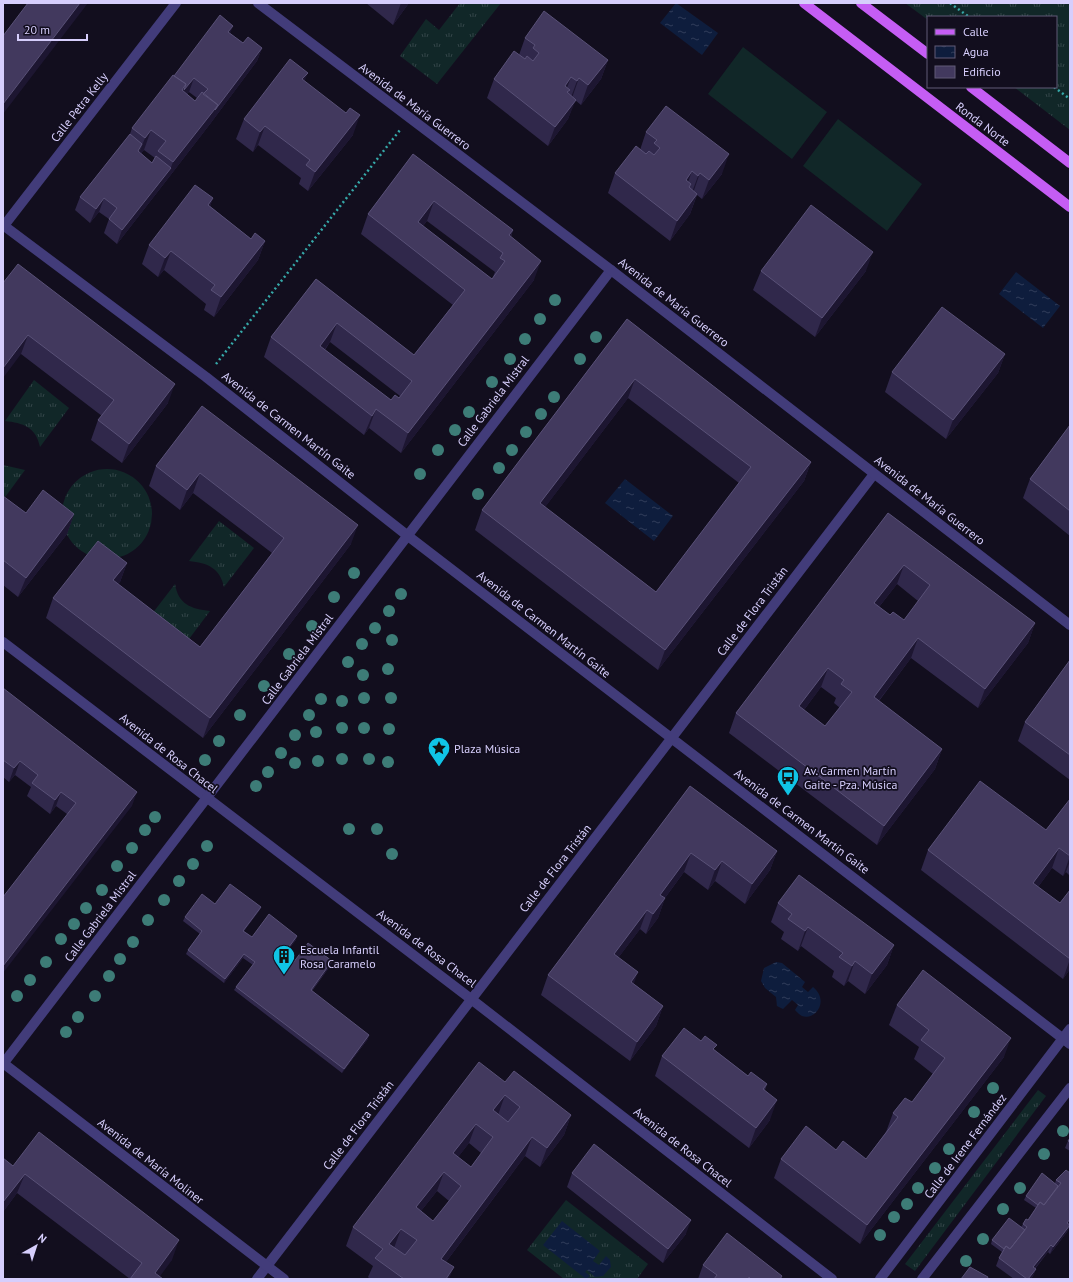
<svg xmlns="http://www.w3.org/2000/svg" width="1073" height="1282" font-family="'PT Sans',sans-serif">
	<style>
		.grass { fill: url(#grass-tufts) }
		.garden { fill: #112728 }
		.water { fill: url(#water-ripples) }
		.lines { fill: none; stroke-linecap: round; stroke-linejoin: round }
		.path { stroke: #36a9a9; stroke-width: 2.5; stroke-dasharray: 2 3; stroke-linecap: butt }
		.pedestrian { stroke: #423c7a; stroke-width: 10 }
		.minor { stroke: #423c7a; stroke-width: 10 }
		.tertiary { stroke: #423c7a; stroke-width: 10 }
		.primary { stroke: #c55df4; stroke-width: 10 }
		.tree { fill: #3d7c77 }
		.wall { fill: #30284b; fill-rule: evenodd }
		.shaded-wall { fill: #1d1631 }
		.building { fill: #42395e; stroke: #595177; fill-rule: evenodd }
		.labels { text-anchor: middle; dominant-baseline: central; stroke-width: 3.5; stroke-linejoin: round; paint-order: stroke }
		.street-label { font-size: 12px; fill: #d6cefc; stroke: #120e1e }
		.poi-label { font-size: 12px; fill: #d6cefc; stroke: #120e1e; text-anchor: start }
	</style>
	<defs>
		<pattern id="grass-tufts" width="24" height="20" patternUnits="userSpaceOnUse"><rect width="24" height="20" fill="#112728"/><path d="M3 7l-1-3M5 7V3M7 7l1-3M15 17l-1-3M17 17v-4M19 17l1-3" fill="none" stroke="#334548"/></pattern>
		<pattern id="water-ripples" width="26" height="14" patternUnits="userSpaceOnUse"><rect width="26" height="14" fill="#0e1d3d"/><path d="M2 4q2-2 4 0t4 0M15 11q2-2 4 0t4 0" fill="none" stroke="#303d5a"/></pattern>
	</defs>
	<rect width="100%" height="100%" fill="#120e1e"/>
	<path class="grass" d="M460 3H501L437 84 400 56 426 19 439 30Z
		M905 3H1070V130L1014 87H1056V17H928V20Z
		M34 380 69 408 40 447C36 427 23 423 5 421Z
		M3 465 25 470 3 500Z
		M62 514a45 45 0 1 1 90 0a45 45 0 1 1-90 0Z
		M219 521 254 548 224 587C220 568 208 563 189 561Z
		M175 584C178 604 191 609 210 611L180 651 145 623Z
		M1038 1090 1046 1096 915 1271 905 1264Z
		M566 1200 648 1264 637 1279H564L527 1250Z"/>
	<path class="garden" d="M743 47 827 112 792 159 708 94Z
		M838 119 922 184 887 231 803 166Z"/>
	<path class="water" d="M676 3 718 33 702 55 660 23Z
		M1016 272 1060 306 1043 328 999 294Z
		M625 479 673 516 654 541 605 503Z
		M776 962 782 963 805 982 802 987 808 992 813 987C830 1001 815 1021 802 1016 800 1015 797 1012 795 1010L798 1005 792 1000 783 1009 777 1006 776 997 765 988 761 981 764 968Z
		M562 1221 600 1251 593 1261 599 1265 606 1256 610 1260 611 1267 603 1276 595 1277 587 1270 585 1272 590 1276 586 1279 543 1245Z"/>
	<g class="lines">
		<path class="path" d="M950 3 969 17
			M1054 87 1070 99
			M216 364 400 130"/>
		<path class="pedestrian" d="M3 642 471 999"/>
		<path class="minor" d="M3 225 206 377 408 536 1070 1044
			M471 999 832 1279
			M3 1064 611 270
			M257 1279 874 474"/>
		<path class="tertiary" d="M258 3 611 270 1070 625
			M3 227 176 3
			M3 1063 284 1279
			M880 1279 1070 1029
			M922 1279 1070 1088"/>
		<path class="primary" d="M804 3 1070 207
			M861 3 928 54
			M971 87 1070 163"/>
	</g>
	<g class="tree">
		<circle cx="555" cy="300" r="6"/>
		<circle cx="540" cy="319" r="6"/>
		<circle cx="596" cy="337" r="6"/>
		<circle cx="525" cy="339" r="6"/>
		<circle cx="510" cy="359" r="6"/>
		<circle cx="580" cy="359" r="6"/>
		<circle cx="492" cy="382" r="6"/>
		<circle cx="554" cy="397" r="6"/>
		<circle cx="469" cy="412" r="6"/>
		<circle cx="541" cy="414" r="6"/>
		<circle cx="455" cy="430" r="6"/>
		<circle cx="526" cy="432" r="6"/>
		<circle cx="438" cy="450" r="6"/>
		<circle cx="512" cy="450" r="6"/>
		<circle cx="499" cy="468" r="6"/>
		<circle cx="420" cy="474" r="6"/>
		<circle cx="478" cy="494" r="6"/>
		<circle cx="354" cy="573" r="6"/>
		<circle cx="401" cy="594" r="6"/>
		<circle cx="334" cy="597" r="6"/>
		<circle cx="389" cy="611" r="6"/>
		<circle cx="312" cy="626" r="6"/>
		<circle cx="375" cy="628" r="6"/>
		<circle cx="392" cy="640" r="6"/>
		<circle cx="362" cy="644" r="6"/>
		<circle cx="289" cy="654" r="6"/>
		<circle cx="348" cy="662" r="6"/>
		<circle cx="388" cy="669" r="6"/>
		<circle cx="363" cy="675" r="6"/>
		<circle cx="264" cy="686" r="6"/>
		<circle cx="364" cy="698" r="6"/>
		<circle cx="391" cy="698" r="6"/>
		<circle cx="321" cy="699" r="6"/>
		<circle cx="342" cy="701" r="6"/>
		<circle cx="240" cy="715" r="6"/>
		<circle cx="309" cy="715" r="6"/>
		<circle cx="342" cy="728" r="6"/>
		<circle cx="364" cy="728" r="6"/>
		<circle cx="389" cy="729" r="6"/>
		<circle cx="316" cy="732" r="6"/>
		<circle cx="295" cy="735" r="6"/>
		<circle cx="219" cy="741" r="6"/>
		<circle cx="281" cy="753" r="6"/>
		<circle cx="342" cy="759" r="6"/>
		<circle cx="369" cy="759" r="6"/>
		<circle cx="205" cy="760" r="6"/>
		<circle cx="318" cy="761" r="6"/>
		<circle cx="388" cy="762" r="6"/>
		<circle cx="295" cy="763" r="6"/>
		<circle cx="268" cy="772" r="6"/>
		<circle cx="256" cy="786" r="6"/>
		<circle cx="155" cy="817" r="6"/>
		<circle cx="349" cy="829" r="6"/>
		<circle cx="377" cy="829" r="6"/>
		<circle cx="145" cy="830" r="6"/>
		<circle cx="207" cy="846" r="6"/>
		<circle cx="132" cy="848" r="6"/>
		<circle cx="392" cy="854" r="6"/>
		<circle cx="193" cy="864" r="6"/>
		<circle cx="117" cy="866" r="6"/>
		<circle cx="179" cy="881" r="6"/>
		<circle cx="102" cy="890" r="6"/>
		<circle cx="164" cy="900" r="6"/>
		<circle cx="86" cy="908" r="6"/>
		<circle cx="148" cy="920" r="6"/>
		<circle cx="74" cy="924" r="6"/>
		<circle cx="61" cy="939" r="6"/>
		<circle cx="133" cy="942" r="6"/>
		<circle cx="120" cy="959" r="6"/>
		<circle cx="46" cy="962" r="6"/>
		<circle cx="109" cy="976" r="6"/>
		<circle cx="30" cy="980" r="6"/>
		<circle cx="17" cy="996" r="6"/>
		<circle cx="95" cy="996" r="6"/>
		<circle cx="78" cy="1017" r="6"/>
		<circle cx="66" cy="1032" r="6"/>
		<circle cx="993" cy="1088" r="6"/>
		<circle cx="974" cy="1112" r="6"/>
		<circle cx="1063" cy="1131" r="6"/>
		<circle cx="949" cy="1149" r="6"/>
		<circle cx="1044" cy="1154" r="6"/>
		<circle cx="935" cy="1168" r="6"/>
		<circle cx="918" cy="1188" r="6"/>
		<circle cx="1020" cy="1188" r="6"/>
		<circle cx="907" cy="1204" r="6"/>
		<circle cx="1003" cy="1209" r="6"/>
		<circle cx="894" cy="1217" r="6"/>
		<circle cx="880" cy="1235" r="6"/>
		<circle cx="983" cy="1239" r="6"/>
		<circle cx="966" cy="1261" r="6"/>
	</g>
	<path class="wall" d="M366 3H409L393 25Z
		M230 33 243 43 262 48 257 61 210 124 166 181 117 244 104 233 109 219 99 212 90 223 75 210 80 197 130 134 132 128 174 76ZM189 92 197 98 195 101 187 94ZM144 150 155 158 152 163 141 153Z
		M525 38 608 60 601 79 581 105 575 100 568 119 548 146 487 98 494 79 519 55Z
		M304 81 353 135 308 191 299 184 301 178 258 145 253 152 236 139 244 119Z
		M646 132 722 174 702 199 697 195 690 214 670 241 608 193 615 173 640 150Z
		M413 154 513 230 511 237 534 280 401 453 369 428 364 435 264 357 271 337 316 279 414 355 453 305 361 234 368 214ZM427 221 495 272 492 279 423 226ZM330 342 400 396 399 398 391 400 325 350Z
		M213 198 210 206 251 239 265 241 258 260 214 317 204 310 206 304 164 270 158 277 142 264 149 245Z
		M18 264 168 403 122 463 91 440 98 420 102 416 21 354Z
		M761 271H866L815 337 753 290Z
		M627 319 811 462 804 481 658 670 475 530 482 510ZM628 398 739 483 656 592 545 507Z
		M1005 354 998 373 946 439 885 392 892 372Z
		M202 406 351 544 203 738 46 618 53 598 127 563 120 582 118 584 200 647 272 553 193 493 180 510 149 486 156 466Z
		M1070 425V536L1023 498 1030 479Z
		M3 496 26 513 74 514 67 534 18 597 3 585Z
		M888 513 1035 623 1028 643 978 708 911 658 879 701 942 749 935 769 877 845 729 733 736 713ZM897 584 918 601 904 620 890 615 879 607ZM821 687 836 698 834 703 840 708 825 726 804 710Z
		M1070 660V780L1018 741 1025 722Z
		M3 688 132 806 67 814 56 806 50 814 27 796 31 787 15 775 9 782 3 777Z
		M690 786 777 851 770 870 745 904 715 881 708 890 684 872 665 898 658 918 646 934 640 929 618 958 634 984 663 1006 656 1026 630 1061 541 995 548 975Z
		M1070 799V876L1066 872 1063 876 1052 868 1038 887 1060 903 1070 890V969L1063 979 921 870 928 850 1046 830Z
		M778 903 894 945 887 965 865 994 848 981 844 986 832 977 834 971 801 946 798 951 781 939 784 932 771 922Z
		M215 904 261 907 259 911 244 931 252 937 296 940 281 959 290 967 331 965 312 991 368 1039 342 1073 234 990 236 987 253 965 243 958 224 983 186 954 188 950 200 934 183 921 185 917Z
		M897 1005 1004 1057 860 1244 774 1178 781 1159 836 1150 866 1159 886 1132 893 1113 912 1102 933 1074 914 1059 919 1047 889 1025Z
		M701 1041 715 1050 748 1076 767 1084 765 1090 770 1120 749 1148 655 1076 662 1056Z
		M505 1082 571 1115 564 1135 540 1167 525 1156 446 1262 449 1279H370L368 1277 373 1266 346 1246 353 1227ZM469 1143 481 1153 471 1167 458 1157ZM437 1191 449 1201 433 1221 421 1211Z
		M1070 1138V1151L1065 1148 1068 1141Z
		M3 1158 13 1166 172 1260 130 1279 17 1193 3 1212Z
		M1066 1170 1069 1224 1070 1225 1067 1232 1050 1254 1048 1252 1035 1269H1036L1033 1276 1031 1279H1014L996 1266 999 1258 1002 1252 991 1244 992 1240 1021 1227 1023 1224 1028 1220 1036 1208 1024 1200 1026 1196 1055 1183 1056 1180Z
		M572 1173 686 1234 663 1263 567 1187Z
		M703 1265 782 1276 781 1279H698Z"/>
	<path class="shaded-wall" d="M80 3H88L3 114V104Z
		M401 3H409L393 25Z
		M233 26 228 39V32Z
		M262 48 257 61 210 124 166 181 173 162Z
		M608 60 601 79 581 105 588 85Z
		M308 73 300 92 302 79Z
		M571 77 564 96 565 86Z
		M194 78 189 92 179 104 182 90 186 84Z
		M579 78 572 98 570 100 577 81Z
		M576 100 568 119 548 146 555 127Z
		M360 115 353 135 308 191 315 172Z
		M265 126 258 145 253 152 260 132Z
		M151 130 144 150 137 158 145 138Z
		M142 144 137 158 138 151Z
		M729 154 722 174 702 199 709 180Z
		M171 168 166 181 117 244 122 230Z
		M692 171 685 191 686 180Z
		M700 173 693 193 691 195 698 176Z
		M697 194 690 214 670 241 677 221Z
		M104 198 99 212 90 223 96 209Z
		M213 198 206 217 208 205Z
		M434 201 427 221 410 241 418 222Z
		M513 230 506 249 509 235Z
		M265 241 258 260 214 317 221 297Z
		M171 251 164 270 158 277 165 258Z
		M873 252 866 271 815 337 822 318Z
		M541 261 534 280 401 453 408 433Z
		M337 323 330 342 313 365 320 346Z
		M28 335 21 354 3 378V368Z
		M1005 354 998 373 946 439 953 420Z
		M635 379 628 398 533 523 540 503Z
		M175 384 168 403 122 463 129 444Z
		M376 409 369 428 364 435 372 416Z
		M811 462 804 481 658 670 665 650Z
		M200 473 193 493 180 510 187 490Z
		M74 514 67 534 18 597 26 578Z
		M358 525 351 544 203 738 210 718Z
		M127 563 120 582 106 600 113 580Z
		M904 565 897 584 867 622 874 603Z
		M1035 623 1028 643 978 708 985 689Z
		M918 638 911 658 867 716 874 697Z
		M828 668 821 687 792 726 799 706Z
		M942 749 935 769 877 845 884 826Z
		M20 761 15 775 9 782 14 768Z
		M61 792 56 806 50 814 55 800Z
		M137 792 132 806 3 973V966Z
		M1059 848 1052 868 1026 903 1033 883Z
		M777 851 770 870 745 904 752 884Z
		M691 853 684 872 653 914 660 895Z
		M1070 856V861L1066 872 1063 876Z
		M722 861 715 881 708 890 715 870Z
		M665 898 658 918 646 934 653 914Z
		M261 907 259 911 242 934 243 931Z
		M647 910 640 929 606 974 614 954Z
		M808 927 801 946 798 951 805 931Z
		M297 936 296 940 279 962 280 959Z
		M894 945 887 965 865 994 872 974Z
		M244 954 243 958 224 983 225 979Z
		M1070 959V969L1063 979Z
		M332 961 331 965 309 993 311 990Z
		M855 961 848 981 844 986 852 966Z
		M638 972 631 992V982Z
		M663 1006 656 1026 630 1061 637 1042Z
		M369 1035 368 1039 342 1073 344 1069Z
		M1011 1038 1004 1057 860 1244 867 1225Z
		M505 1095 498 1115 493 1110Z
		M777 1100 770 1120 749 1148 756 1128Z
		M571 1115 564 1135 540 1167 547 1148Z
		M476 1124 469 1143 446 1173 453 1153Z
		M532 1137 525 1156 434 1278 441 1259Z
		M444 1172 437 1191 409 1226 416 1207Z
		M25 1174 17 1193 3 1212V1202Z
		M1070 1219V1223L1064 1230 1067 1223Z
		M691 1220 686 1234 663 1263 668 1249Z
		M1070 1225 1067 1232 1050 1254 1053 1247Z
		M401 1229 394 1248 389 1244Z
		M179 1240 172 1260 158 1279 155 1273Z
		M1051 1245 1048 1252 1030 1274 1033 1267Z
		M454 1267 449 1279H446Z
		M1036 1269 1033 1276 1031 1279H1028Z"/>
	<path class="building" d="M28 3H80L3 104V36Z
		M544 11 608 60 588 85 579 78 577 81 571 77 565 86 570 90 567 92 576 100 555 127 494 79 514 51 525 59 527 56 533 61 539 53 533 48 535 45 525 38Z
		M220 15 233 26 228 32 243 43 248 37 262 48 215 110 218 105 203 94 208 89 194 78 184 90 186 84 174 76Z
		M290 59 308 73 302 79 346 113 350 108 360 115 315 172 306 165 310 160 265 126 260 132 244 119Z
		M173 75 186 84 182 90 195 101 202 92 218 105 173 162 158 151 166 141 151 130 145 138 132 128Z
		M666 106 729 154 709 180 700 173 698 176 692 171 686 180 691 184 689 187 697 194 677 221 615 173 636 146 646 154 649 151 654 155 660 148 654 143 657 140 646 132Z
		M130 134 142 144 138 151 152 163 156 156 171 168 122 230 109 219 117 208 104 198 96 209 80 197Z
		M413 154 513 230 509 235 541 261 408 433 376 409 372 416 271 337 316 279 414 355 465 290 368 214ZM434 201 503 253 500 258 505 261 492 279 418 222ZM337 323 412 381 399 398 395 395 391 400 320 346Z
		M195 185 213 198 208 205 251 239 255 233 265 241 221 297 211 290 215 285 171 251 165 258 149 245Z
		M811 205 873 252 822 318 761 271Z
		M18 264 175 384 129 444 98 420 114 400 28 335 3 368V283Z
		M942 307 1005 354 953 420 892 372Z
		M627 319 811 462 665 650 482 510ZM635 379 751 467 656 592 540 503Z
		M202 406 358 525 210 718 53 598 98 541 127 563 113 580 200 647 284 538 200 473 187 490 156 466Z
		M1070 425V511L1030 479Z
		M43 490 74 514 26 578 3 560V496L26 513Z
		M888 513 1035 623 985 689 918 638 874 697 942 749 884 826 736 713ZM904 565 930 585 904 620 893 612 890 615 874 603ZM828 668 844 680 841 684 852 692 825 726 799 706Z
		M1070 660V755L1025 722Z
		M3 688 137 792 3 966V897L76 803 61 792 55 800 32 783 38 775 20 761 14 768 3 760Z
		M980 781 1046 830 1070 799V856L1059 848 1033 883 1060 903 1070 890V959L928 850Z
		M690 786 777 851 752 884 722 861 715 870 691 853 660 895 665 898 653 914 647 910 614 954 638 972 631 982 663 1006 637 1042 548 975Z
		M799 875 894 945 872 974 855 961 852 966 839 957 843 953 808 927 805 931 788 919 792 914 778 903Z
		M230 884 261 907 243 931 252 937 269 914 297 936 280 959 290 967 308 943 332 961 311 990 369 1035 344 1069 236 987 255 962 244 954 225 979 188 950 202 931 185 917 202 894 215 904Z
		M923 970 1011 1038 867 1225 781 1159 806 1126 836 1150 843 1141 866 1159 898 1117 893 1113 905 1098 912 1102 945 1058 921 1040 929 1030 897 1005Z
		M684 1028 701 1041 705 1036 717 1045 713 1049 748 1076 751 1072 767 1084 763 1089 777 1100 756 1128 662 1056Z
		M479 1062 505 1082 514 1071 571 1115 547 1148 532 1137 441 1259 454 1267 446 1279H404L375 1258 383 1249 353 1227ZM505 1095 520 1107 508 1122 493 1110ZM476 1124 493 1137 471 1167 453 1153ZM444 1172 461 1186 433 1221 416 1207ZM401 1229 417 1240 405 1255 389 1244Z
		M39 1132 179 1240 155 1273 163 1279H130L142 1263 25 1174 3 1202V1158L13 1166Z
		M1070 1138V1142L1068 1141Z
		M594 1144 691 1220 668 1249 572 1173Z
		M1066 1170 1070 1173V1219L1067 1223 1070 1225 1053 1247 1051 1245 1033 1267 1036 1269 1028 1279H1027L999 1258 1006 1246 1010 1249 1027 1227 1023 1224 1026 1219 1028 1220 1040 1202 1044 1205 1061 1183 1056 1180Z
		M1042 1173 1058 1186 1044 1205 1040 1202 1038 1205 1026 1196Z
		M1009 1218 1025 1230 1010 1249 1006 1246 1004 1249 992 1240Z
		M727 1233 782 1276 780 1279H751L749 1277 748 1279H714L717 1275 703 1265Z
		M970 1267 988 1277 987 1279H961Z"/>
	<defs>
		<g id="sight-pin" transform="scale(1.15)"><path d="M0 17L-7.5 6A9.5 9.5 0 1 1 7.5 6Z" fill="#10c4e6" stroke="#120e1e"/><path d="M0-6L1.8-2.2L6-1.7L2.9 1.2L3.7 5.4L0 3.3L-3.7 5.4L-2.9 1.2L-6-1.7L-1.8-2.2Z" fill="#111"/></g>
		<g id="bus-pin" transform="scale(1.15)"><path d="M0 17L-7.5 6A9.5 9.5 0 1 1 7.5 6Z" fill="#10c4e6" stroke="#120e1e"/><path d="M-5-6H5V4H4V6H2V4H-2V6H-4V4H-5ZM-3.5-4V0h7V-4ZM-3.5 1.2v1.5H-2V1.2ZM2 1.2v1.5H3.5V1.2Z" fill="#111"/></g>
		<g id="building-pin" transform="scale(1.15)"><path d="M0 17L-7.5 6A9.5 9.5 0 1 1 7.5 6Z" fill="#10c4e6" stroke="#120e1e"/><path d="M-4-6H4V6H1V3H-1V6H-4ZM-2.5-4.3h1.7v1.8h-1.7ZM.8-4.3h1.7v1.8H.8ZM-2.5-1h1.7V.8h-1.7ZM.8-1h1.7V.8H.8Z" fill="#111"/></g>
	</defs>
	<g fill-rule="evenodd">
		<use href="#sight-pin" x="439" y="748"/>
		<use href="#bus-pin" x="788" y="777"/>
		<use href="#building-pin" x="284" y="956"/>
	</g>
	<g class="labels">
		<g class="street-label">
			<text transform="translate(415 106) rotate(37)">Avenida de María Guerrero</text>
			<text transform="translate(79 107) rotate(-52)">Calle Petra Kelly</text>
			<text transform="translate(983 124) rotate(37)">Ronda Norte</text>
			<text transform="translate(674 302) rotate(38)">Avenida de María Guerrero</text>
			<text transform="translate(493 401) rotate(-53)">Calle Gabriela Mistral</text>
			<text transform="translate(289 425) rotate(38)">Avenida de Carmen Martín Gaite</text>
			<text transform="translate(930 500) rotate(38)">Avenida de María Guerrero</text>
			<text transform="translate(752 611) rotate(-53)">Calle de Flora Tristán</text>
			<text transform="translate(544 624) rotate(38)">Avenida de Carmen Martín Gaite</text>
			<text transform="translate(297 659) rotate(-53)">Calle Gabriela Mistral</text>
			<text transform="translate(169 753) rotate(38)">Avenida de Rosa Chacel</text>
			<text transform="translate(802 821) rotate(37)">Avenida de Carmen Martín Gaite</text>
			<text transform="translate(555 868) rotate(-52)">Calle de Flora Tristán</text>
			<text transform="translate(100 916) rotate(-53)">Calle Gabriela Mistral</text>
			<text transform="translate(427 948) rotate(37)">Avenida de Rosa Chacel</text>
			<text transform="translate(358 1125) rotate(-53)">Calle de Flora Tristán</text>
			<text transform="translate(965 1146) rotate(-53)">Calle de Irene Fernández</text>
			<text transform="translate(683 1147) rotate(38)">Avenida de Rosa Chacel</text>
			<text transform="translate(151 1161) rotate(38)">Avenida de María Moliner</text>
		</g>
		<g class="poi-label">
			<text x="454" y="748">Plaza Música</text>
			<text x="804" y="770">Av. Carmen Martín<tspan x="804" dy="14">Gaite - Pza. Música</tspan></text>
			<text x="300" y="949">Escuela Infantil<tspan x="300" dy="14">Rosa Caramelo</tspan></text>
		</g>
	</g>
	<rect width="1073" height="1282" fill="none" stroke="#d6cefc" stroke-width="8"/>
	<rect x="927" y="16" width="130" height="72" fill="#120e1e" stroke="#605b77"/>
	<rect x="935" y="29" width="20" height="6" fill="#c55df4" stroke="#605b77"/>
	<text x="963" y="36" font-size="12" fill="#d6cefc">Calle</text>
	<rect x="935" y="46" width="20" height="12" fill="url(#water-ripples)" stroke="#605b77"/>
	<text x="963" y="56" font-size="12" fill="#d6cefc">Agua</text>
	<rect x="935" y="66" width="20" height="12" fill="#42395e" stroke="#605b77"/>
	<text x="963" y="76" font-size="12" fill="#d6cefc">Edificio</text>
	<g transform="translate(36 1246) rotate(39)" stroke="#120e1e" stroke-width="3" paint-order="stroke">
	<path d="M0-3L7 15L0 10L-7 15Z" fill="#d6cefc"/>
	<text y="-6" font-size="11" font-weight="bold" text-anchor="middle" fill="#d6cefc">N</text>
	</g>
	<path d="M18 34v6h69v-6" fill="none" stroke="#d6cefc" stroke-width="2"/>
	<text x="24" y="34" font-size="12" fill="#d6cefc" stroke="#120e1e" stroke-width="3" paint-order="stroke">20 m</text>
</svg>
